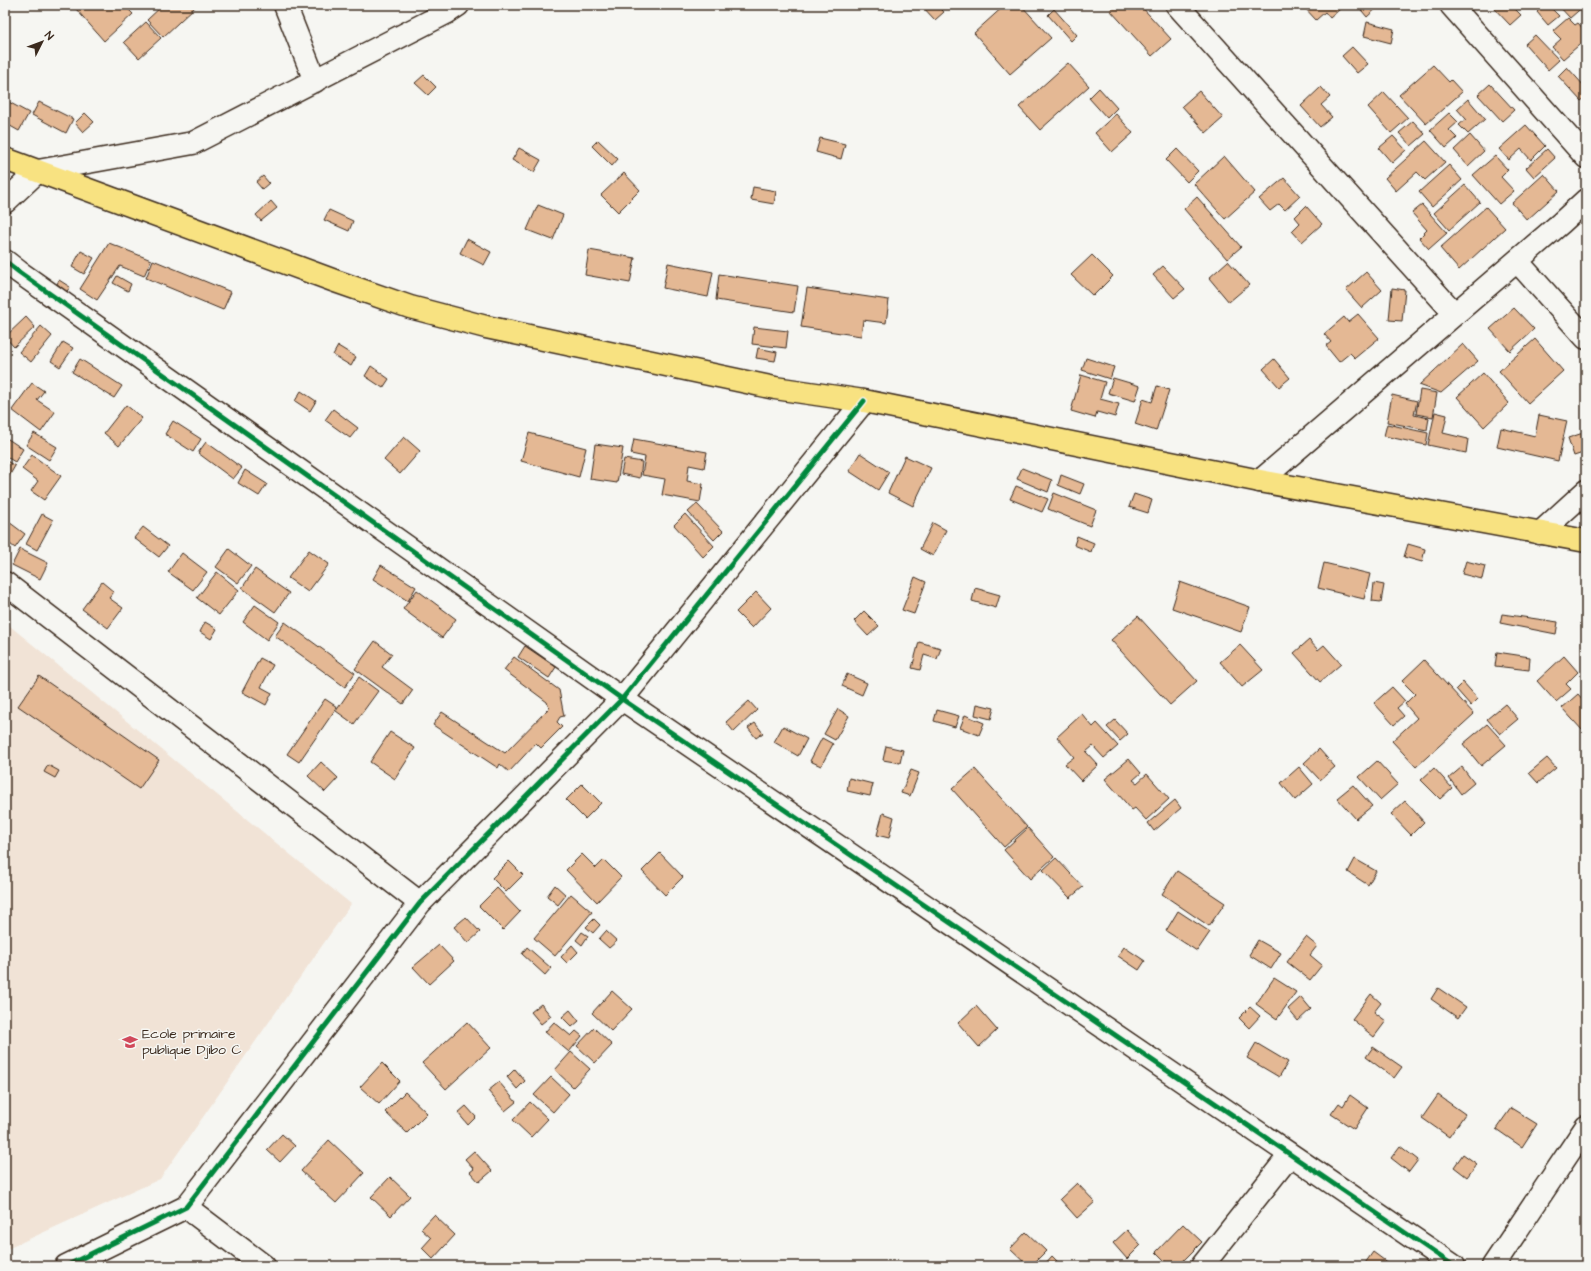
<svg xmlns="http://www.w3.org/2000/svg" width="1591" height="1271" font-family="'Architects Daughter',sans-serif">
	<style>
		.built { fill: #f1e3d6 }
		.building { fill: #e4b894; stroke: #3b2a1e }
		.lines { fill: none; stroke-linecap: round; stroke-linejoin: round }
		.minor-casing { stroke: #3b2a1e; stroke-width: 25 }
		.major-casing { stroke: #3b2a1e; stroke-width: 25 }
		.minor { stroke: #f6f6f2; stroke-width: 22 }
		.major { stroke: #f8e281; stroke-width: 22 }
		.cycleway-casing { stroke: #f6f6f2; stroke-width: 8 }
		.cycleway { stroke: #00873e; stroke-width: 5 }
		.labels { text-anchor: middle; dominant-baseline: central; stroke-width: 3; stroke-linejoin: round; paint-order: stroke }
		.poi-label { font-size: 14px; fill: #3b2a1e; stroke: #f6f6f2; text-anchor: start }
	</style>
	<rect width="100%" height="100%" fill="#f6f6f2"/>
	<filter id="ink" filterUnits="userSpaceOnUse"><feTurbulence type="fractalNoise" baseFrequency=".025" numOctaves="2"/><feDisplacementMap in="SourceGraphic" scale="8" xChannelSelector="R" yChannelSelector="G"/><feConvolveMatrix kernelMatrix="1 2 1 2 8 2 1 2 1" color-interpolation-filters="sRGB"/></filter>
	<g filter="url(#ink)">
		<path class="built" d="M5 622 351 904 160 1179 5 1250Z"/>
		<path class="building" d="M80 5H124L133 14 104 41 76 9Z
			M163 5H193L195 7 163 37 147 20Z
			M921 5H937L944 12 935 20Z
			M1005 5H1021L1051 38 1010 74 974 33Z
			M1115 5H1140L1171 39 1152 56 1110 10Z
			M1306 5H1336L1340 9 1330 18 1325 12 1316 20 1304 7Z
			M1357 5H1380L1367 17Z
			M1491 5H1511L1521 15 1510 25Z
			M1544 5H1548L1559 16 1548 25 1537 12Z
			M1558 5H1585L1570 18Z
			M1054 9 1077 35 1071 41 1048 15Z
			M1568 18 1575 25 1578 23 1586 32V39L1563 59 1552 47 1561 39 1553 31Z
			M146 22 161 38 139 58 124 42Z
			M1367 22 1394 29 1391 43 1364 36Z
			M1535 35 1559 60 1548 70 1525 44Z
			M1352 47 1368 64 1357 73 1342 56Z
			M1068 63 1089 86 1040 130 1019 107Z
			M1433 65 1449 82 1451 80 1462 92 1426 124 1399 95Z
			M1567 67 1586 88V97L1581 101 1558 76Z
			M424 75 436 87 428 95 415 83Z
			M1490 84 1514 110 1502 121 1478 95Z
			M1321 87 1330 97 1321 105 1332 117 1320 127 1301 106Z
			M1099 88 1117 108 1107 118 1089 98Z
			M1199 91 1223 118 1206 133 1182 106Z
			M1384 92 1408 118 1391 133 1368 107Z
			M1468 99 1485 119 1468 134 1459 125 1466 119 1457 109Z
			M5 100 29 113 19 131 5 123Z
			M39 102 73 119 66 133 32 115Z
			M85 113 94 122 83 132 75 123Z
			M1449 113 1458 122 1449 130 1457 138 1446 148 1430 130Z
			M1116 114 1133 133 1112 152 1095 133Z
			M1413 121 1425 134 1411 146 1399 133Z
			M1526 125 1545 146 1531 160 1521 149 1509 160 1499 149Z
			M1470 135 1484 151 1468 166 1454 150Z
			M1393 136 1406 150 1392 163 1379 148Z
			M820 138 845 144 841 159 816 152Z
			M598 140 618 159 612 166 592 146Z
			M1426 141 1445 162 1425 180 1417 172 1396 191 1385 178Z
			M519 148 541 160 534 172 512 160Z
			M1177 149 1198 171 1187 182 1166 160Z
			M1547 149 1555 158 1534 177 1526 168Z
			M1224 156 1255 192 1225 219 1194 184Z
			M1495 156 1508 170 1501 177 1514 191 1499 204 1473 175Z
			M1449 165 1462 180 1432 207 1419 192Z
			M624 173 640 190 618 212 601 195Z
			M1544 174 1559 191 1527 220 1512 203Z
			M263 176 269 183 262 189 256 182Z
			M1284 178 1300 196 1285 210 1279 204 1270 211 1259 199Z
			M1465 185 1480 202 1449 230 1434 213Z
			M753 187 776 191 774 204 751 200Z
			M1197 197 1241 247 1227 259 1184 209Z
			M271 201 277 208 261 221 256 215Z
			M538 205 563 215 553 240 527 230Z
			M1422 205 1447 233 1429 249 1419 238 1427 230 1412 213Z
			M1306 206 1322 224 1302 242 1292 231 1300 223 1295 217Z
			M1486 207 1505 228 1459 270 1440 248Z
			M329 210 353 221 349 231 324 220Z
			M467 239 491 252 484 265 460 253Z
			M109 243 151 260 144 276 120 266 97 300 80 289Z
			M589 250 635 258 630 283 585 275Z
			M81 251 94 258 84 274 72 267Z
			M1092 255 1113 276 1093 296 1071 275Z
			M153 260 231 292 223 310 146 278Z
			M1228 261 1249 285 1229 302 1209 278Z
			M668 263 713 272 708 297 663 288Z
			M1163 266 1185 289 1174 298 1153 275Z
			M1366 272 1382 290 1362 308 1346 290Z
			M719 274 798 286 794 312 716 300Z
			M117 276 131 284 128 291 113 283Z
			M59 280 70 287 65 294 57 290 60 286 57 284Z
			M807 288 889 300 886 323 863 320 861 336 801 327Z
			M1392 288 1405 290 1402 321 1389 320Z
			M1514 308 1534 329 1510 351 1490 329Z
			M1358 314 1379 338 1355 358 1350 353 1339 362 1326 346 1331 342 1324 334 1344 317 1348 322Z
			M26 317 35 327 14 347 5 337Z
			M41 326 52 336 31 362 19 352Z
			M754 327 788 331 786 348 752 344Z
			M1535 339 1563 371 1528 403 1499 371Z
			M63 342 73 348 60 367 51 361Z
			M1463 344 1478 361 1441 393 1419 385Z
			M338 346 356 357 351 366 333 355Z
			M758 348 777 352 775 361 756 358Z
			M1086 358 1114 367 1110 379 1082 370Z
			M80 359 122 386 114 398 72 372Z
			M1274 359 1290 378 1279 387 1263 369Z
			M371 366 389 379 383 388 365 376Z
			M1483 373 1509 403 1484 427 1457 397Z
			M1081 375 1105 382 1100 399 1119 404 1115 417 1097 412 1095 418 1071 411Z
			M1113 378 1140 386 1135 401 1108 393Z
			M32 383 44 391 37 400 55 412 41 432 12 410Z
			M1157 386 1169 390 1156 431 1135 424 1143 399 1152 402Z
			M1420 390 1437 393 1433 417 1416 414Z
			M301 391 316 401 310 411 295 401Z
			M1392 395 1417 401 1414 415 1429 418 1427 430 1387 422Z
			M126 405 142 418 119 446 104 433Z
			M333 409 358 428 350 438 325 420Z
			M1435 412 1447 415 1443 433 1468 439 1466 453 1428 445Z
			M1539 415 1567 421 1558 461 1497 447 1501 428 1535 436Z
			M173 421 201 439 193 452 165 434Z
			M1387 424 1428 433 1426 445 1384 436Z
			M1586 432V452L1574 456 1568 438Z
			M34 433 57 447 49 460 26 445Z
			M529 433 586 448 579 477 521 461Z
			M5 437 23 449 15 462 5 456Z
			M404 437 420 451 400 474 384 460Z
			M634 439 707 452 704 468 689 465 687 481 703 484 700 502 662 495 665 479 642 475 645 457 631 454Z
			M206 442 242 468 233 479 198 453Z
			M595 444 623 448 617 483 590 479Z
			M860 453 889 472 878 490 849 471Z
			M32 455 61 476 44 500 31 491 38 481 22 469Z
			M905 456 931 468 913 506 888 493Z
			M624 459 642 462 640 478 621 474Z
			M5 460 15 466 8 478 5 476Z
			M1022 468 1052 480 1048 492 1017 479Z
			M245 470 267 484 259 496 238 483Z
			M1061 475 1084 484 1080 494 1058 485Z
			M1016 486 1048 499 1042 512 1010 499Z
			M1054 493 1096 510 1090 526 1048 509Z
			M1134 494 1152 500 1148 513 1129 507Z
			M697 504 723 531 714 540 688 512Z
			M42 514 53 520 37 550 26 544Z
			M685 514 714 546 703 557 674 525Z
			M5 519 25 534 15 548 5 540Z
			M933 523 946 530 933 556 920 549Z
			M143 527 168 546 159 557 134 538Z
			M1077 536 1094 543 1091 552 1074 545Z
			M1408 544 1425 549 1422 562 1404 557Z
			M20 549 48 563 40 579 12 565Z
			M229 549 251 566 238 583 216 567Z
			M309 550 329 564 308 592 288 578Z
			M182 553 207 572 193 590 168 572Z
			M1466 561 1485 566 1482 579 1462 574Z
			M1324 563 1370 574 1364 599 1318 588Z
			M381 565 416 587 408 601 373 579Z
			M255 569 289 593 275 612 242 588Z
			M217 572 239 590 219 615 197 598Z
			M915 577 926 582 914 614 902 610Z
			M102 582 114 592 109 598 123 608 108 628 82 609Z
			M1180 582 1250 607 1241 632 1172 608Z
			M1374 583 1384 585 1381 602 1372 601Z
			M975 588 1000 595 996 608 972 601Z
			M417 590 456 619 442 638 403 609Z
			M756 592 771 608 752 628 736 612Z
			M255 605 279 622 267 640 243 622Z
			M864 611 879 626 868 636 854 621Z
			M1502 614 1558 622 1556 634 1500 623Z
			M1138 616 1197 681 1170 705 1111 640Z
			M205 622 217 629 211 639 200 632Z
			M285 622 355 673 345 687 275 636Z
			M1309 640 1318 650 1324 645 1341 664 1320 682 1294 653Z
			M375 641 392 654 382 667 413 690 403 704 355 669Z
			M919 642 941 648 937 659 924 655 920 670 912 668Z
			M1240 645 1263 670 1242 687 1220 662Z
			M525 646 556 667 549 678 518 657Z
			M1497 652 1530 657 1529 670 1495 666Z
			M1564 656 1578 672 1566 684 1571 689 1556 702 1537 681Z
			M514 657 559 690 564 716 560 717 557 722 562 727 541 748 536 743 509 772 500 764 498 768 433 725 442 712 505 753 549 708 547 702 504 670Z
			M260 658 273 665 261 687 272 693 266 705 242 692Z
			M1424 660 1474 714 1416 767 1392 741 1417 718 1405 704 1415 694 1402 681Z
			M847 674 867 683 862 695 842 686Z
			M39 676 159 760 139 789 18 706Z
			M359 677 378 691 354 724 336 711Z
			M1463 682 1478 699 1471 706 1456 689Z
			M1392 687 1405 701 1397 708 1404 716 1394 725 1374 703Z
			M1578 694 1584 701 1586 699V728L1583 731 1562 708Z
			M325 699 337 707 299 762 287 754Z
			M749 701 757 710 734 732 726 722Z
			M977 704 994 708 991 719 975 715Z
			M1505 704 1518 719 1500 734 1487 719Z
			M838 709 849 716 835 740 824 734Z
			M937 710 959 716 955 727 934 721Z
			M1082 714 1093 727 1097 723 1118 746 1104 758 1093 746 1086 752 1098 765 1081 781 1065 764 1074 757 1057 737Z
			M965 715 984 723 979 735 960 728Z
			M1115 720 1128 734 1120 741 1107 727Z
			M755 723 763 733 756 738 748 728Z
			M1487 724 1506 745 1481 766 1463 744Z
			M783 726 807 739 798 756 774 742Z
			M390 732 415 748 395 779 370 762Z
			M822 738 833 744 821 766 810 761Z
			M886 746 903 750 900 763 883 760Z
			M1319 749 1335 767 1320 780 1304 763Z
			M1547 758 1556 768 1538 783 1529 773Z
			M1129 759 1141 773 1133 780 1137 783 1147 774 1169 799 1146 820 1135 808 1132 810 1105 779Z
			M1377 761 1398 784 1380 800 1359 777Z
			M321 762 338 778 325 792 308 776Z
			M48 765 59 771 55 778 44 772Z
			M1299 767 1313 784 1295 800 1281 783Z
			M1462 767 1474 783 1461 794 1449 778Z
			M1434 768 1452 788 1440 799 1421 780Z
			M975 769 1027 827 1004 847 952 789Z
			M911 770 919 773 910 796 901 793Z
			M849 778 873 784 870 796 847 791Z
			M582 784 601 803 585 819 566 800Z
			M1353 785 1372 806 1356 819 1337 798Z
			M1175 800 1181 808 1154 831 1148 823Z
			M1405 801 1424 822 1411 835 1391 814Z
			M883 813 894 817 889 838 877 835Z
			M1028 828 1054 857 1030 879 1004 850Z
			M660 853 683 877 665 895 642 871Z
			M582 854 596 868 604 860 621 877 597 902 566 870Z
			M1056 858 1083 887 1070 898 1043 870Z
			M1355 859 1376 871 1368 885 1348 872Z
			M509 861 523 875 506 892 492 878Z
			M1177 871 1225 903 1209 926 1162 894Z
			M555 885 566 895 558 905 547 896Z
			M497 888 520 912 503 930 479 906Z
			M571 894 592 912 555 956 534 938Z
			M1178 911 1210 932 1197 951 1166 931Z
			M466 917 480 932 468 943 454 927Z
			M594 919 600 925 593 933 586 927Z
			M606 931 617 941 609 948 599 939Z
			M582 932 588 936 582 945 576 940Z
			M1306 937 1317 946 1310 955 1322 965 1310 980 1287 962Z
			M1258 940 1281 953 1271 969 1249 955Z
			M439 945 454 961 429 984 413 967Z
			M572 945 578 952 567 963 561 957Z
			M527 947 551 968 545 975 522 954Z
			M1124 947 1145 961 1139 970 1118 956Z
			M1274 978 1296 992 1277 1019 1256 1004Z
			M1438 988 1466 1007 1458 1018 1431 999Z
			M612 991 632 1009 611 1031 592 1013Z
			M1371 994 1381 1003 1374 1012 1386 1021 1374 1037 1352 1019Z
			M1301 997 1311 1009 1298 1021 1288 1009Z
			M541 1004 551 1016 541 1024 531 1012Z
			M976 1006 997 1030 979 1047 958 1023Z
			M1250 1007 1260 1016 1249 1028 1239 1018Z
			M570 1010 579 1021 572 1027 562 1017Z
			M467 1022 491 1048 446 1089 422 1063Z
			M554 1022 571 1036 576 1031 582 1036 569 1052 545 1032Z
			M594 1028 612 1045 595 1063 577 1046Z
			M1256 1043 1288 1062 1279 1077 1247 1058Z
			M1373 1047 1402 1067 1394 1078 1366 1057Z
			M571 1052 590 1069 573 1087 555 1070Z
			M382 1063 400 1081 379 1104 360 1087Z
			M515 1069 525 1081 517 1089 507 1077Z
			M551 1077 569 1094 553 1112 534 1095Z
			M499 1082 516 1102 505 1111 488 1091Z
			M405 1092 427 1113 407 1133 385 1112Z
			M1350 1095 1368 1108 1354 1129 1331 1114 1339 1103 1343 1106Z
			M1438 1095 1465 1114 1449 1137 1422 1118Z
			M530 1102 548 1119 531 1137 513 1120Z
			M466 1106 476 1117 468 1125 458 1113Z
			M1511 1108 1537 1124 1522 1147 1496 1129Z
			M282 1134 295 1146 280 1162 267 1150Z
			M329 1140 364 1173 336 1203 301 1171Z
			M1400 1146 1418 1160 1409 1172 1391 1158Z
			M474 1151 492 1171 479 1182 470 1172 474 1169 465 1159Z
			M1463 1154 1477 1164 1467 1177 1454 1167Z
			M390 1177 410 1196 391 1216 371 1197Z
			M1077 1183 1095 1202 1077 1218 1060 1199Z
			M434 1215 455 1235 433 1259 422 1248 431 1238 421 1229Z
			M1183 1224 1202 1242 1178 1266H1170L1156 1252Z
			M1127 1230 1141 1245 1127 1259 1113 1243Z
			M1026 1232 1046 1251 1031 1266H1028L1010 1249Z
			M1373 1252 1392 1266H1363Z
			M1052 1256 1062 1266H1043Z"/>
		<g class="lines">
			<g class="minor-casing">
				<path id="minor" d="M285 5 315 81
					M1177 5 1455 314
					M1451 5 1586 157
					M5 202 38 171 193 143 446 13 458 5
					M5 261 19 272 622 699 1454 1266
					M1517 261 1586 338
					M1260 481 1561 223 1586 200
					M1540 533 1586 491
					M5 583 420 903
					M186 1207 264 1266
					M66 1266 186 1207 420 903 622 699 864 401
					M1202 1266 1290 1155
					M1493 1266 1586 1127"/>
			</g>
			<g class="major-casing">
				<path id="major" d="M5 159 335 281 410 307 486 327 775 388 864 401 1260 481 1586 541"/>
			</g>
			<use href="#minor" class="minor"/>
			<use href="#major" class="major"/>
			<g class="cycleway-casing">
				<path id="cycleway" d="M5 261 19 272 622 699 1454 1266
					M66 1266 186 1207 420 903 622 699 864 401"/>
			</g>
			<use href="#cycleway" class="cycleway"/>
		</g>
	</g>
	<defs>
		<g id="school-bare" transform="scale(1.2)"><path d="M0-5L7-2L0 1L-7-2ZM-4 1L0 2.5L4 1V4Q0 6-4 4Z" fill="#d1495b" stroke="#f6f6f2" stroke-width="2.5" paint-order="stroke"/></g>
	</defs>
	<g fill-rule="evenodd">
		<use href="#school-bare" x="130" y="1042"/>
	</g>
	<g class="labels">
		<g class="poi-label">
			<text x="142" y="1034">Ecole primaire<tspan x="142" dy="16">publique Djibo C</tspan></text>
		</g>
	</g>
	<rect width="1591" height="1271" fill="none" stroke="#f6f6f2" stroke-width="20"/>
	<rect x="10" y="10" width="1571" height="1251" fill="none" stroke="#3b2a1e" stroke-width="1.5" filter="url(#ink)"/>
	<g transform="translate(42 42) rotate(48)" stroke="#f6f6f2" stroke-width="3" paint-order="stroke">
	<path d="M0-3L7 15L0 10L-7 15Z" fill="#3b2a1e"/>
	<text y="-6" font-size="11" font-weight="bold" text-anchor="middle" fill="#3b2a1e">N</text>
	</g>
</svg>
